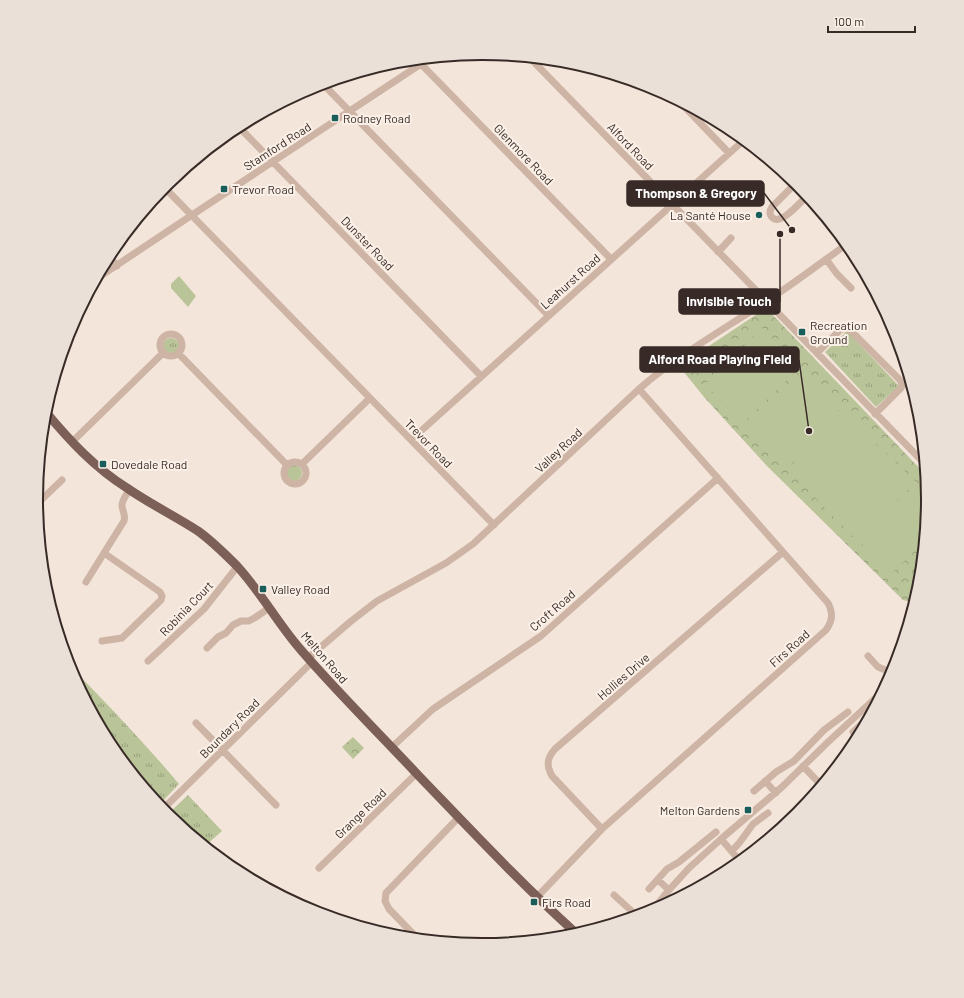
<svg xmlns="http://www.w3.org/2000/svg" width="964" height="998" font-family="Barlow,sans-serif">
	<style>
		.grass { fill: url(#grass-tufts) }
		.park { fill: url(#park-crowns) }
		.garden { fill: #bac499 }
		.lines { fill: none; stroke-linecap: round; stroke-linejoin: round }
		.minor { stroke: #cdb4a5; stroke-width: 7 }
		.major { stroke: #7c5f57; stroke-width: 9 }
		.poi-dot { fill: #195e5b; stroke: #fbf0e7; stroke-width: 1.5 }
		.labels { text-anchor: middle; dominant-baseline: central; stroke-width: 4; stroke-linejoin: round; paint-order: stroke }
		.poi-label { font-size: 12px; fill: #382b27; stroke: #fbf0e7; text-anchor: start }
		.street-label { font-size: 12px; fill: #382b27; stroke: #fbf0e7 }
		.rim { fill: none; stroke: #382b27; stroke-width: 2 }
		.leader { fill: none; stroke: #382b27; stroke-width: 1.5 }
		.callout-dot { fill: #382b27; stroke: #fbf0e7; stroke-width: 1.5 }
		.callout { fill: #382b27; stroke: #382b27; stroke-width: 1.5 }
		.callout-label { font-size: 13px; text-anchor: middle; font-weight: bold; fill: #fff }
	</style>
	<defs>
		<pattern id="grass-tufts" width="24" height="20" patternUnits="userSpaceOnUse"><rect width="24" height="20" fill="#bac499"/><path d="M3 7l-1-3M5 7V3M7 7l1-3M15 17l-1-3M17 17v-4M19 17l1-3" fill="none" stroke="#989f7d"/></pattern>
		<pattern id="park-crowns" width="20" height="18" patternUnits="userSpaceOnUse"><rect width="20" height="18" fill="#bac499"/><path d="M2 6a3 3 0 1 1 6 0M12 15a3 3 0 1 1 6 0" fill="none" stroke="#989f7d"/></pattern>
	</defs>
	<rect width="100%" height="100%" fill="#f4e5da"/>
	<path class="grass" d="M847 331 899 386 876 407 825 352Z
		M163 346a8 8 0 1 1 16 0a8 8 0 1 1-16 0Z
		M286 473a8 8 0 1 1 16 0a8 8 0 1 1-16 0Z
		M68 664C106 703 144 742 179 784L159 805 111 747 70 669Z
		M188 795 222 831 205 846 173 820 168 814Z"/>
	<path class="park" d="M763 310H767L770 312 926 475 928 499 919 586 914 603 903 600 766 465 704 397 679 366Z
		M353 737 364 748 353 759 342 747Z"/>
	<path class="garden" d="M179 276 196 296 188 307 171 288V284Z
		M762 328 800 367 743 423 705 384Z
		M805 371 841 407 784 465 748 428Z
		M845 412 879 447 821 503 787 469Z
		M882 449 916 482 857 540 824 507Z
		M918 486 928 496 924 542 891 574 860 542Z"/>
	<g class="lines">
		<path class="minor" d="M530 58 925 464
			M421 64 611 259
			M323 84 548 315
			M679 101 729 153
			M238 126 481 376
			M796 183 772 207C770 210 769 213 771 216 779 229 801 201 807 196
			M164 187 494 525
			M691 187 701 196
			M718 252 731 238
			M109 256 117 266
			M826 259 837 274 851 288
			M96 279 189 217 430 58
			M160 345a11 11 0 1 1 22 0a11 11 0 1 1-22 0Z
			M178 353 287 465
			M817 353 841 329H849L900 380 902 384 901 388 875 414
			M902 384 911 385
			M411 440 744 140
			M72 442 163 353
			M284 473a11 11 0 1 1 22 0a11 11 0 1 1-22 0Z
			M302 464 370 398
			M37 504 62 480
			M86 582 104 553
			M102 641 122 638 161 600 162 596 160 592 104 553 124 521C126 514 122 511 122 505 122 500 127 494 129 490
			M207 648 218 637 226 633 233 625 241 621H249L256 617 269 608
			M868 656 878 667 890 672 895 667
			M308 658 350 622 377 601 446 563 473 544 639 389C677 356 721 331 762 304 791 286 819 264 847 244
			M148 661 204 609 237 567
			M196 723 276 805
			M853 732 868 718
			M392 747 433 709 541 636 718 478
			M803 766 821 785
			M765 781 776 793
			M754 791 776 772 794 761 824 730 848 712
			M163 809 312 662
			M602 829 552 776C546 765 547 758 555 749L783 552
			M721 839 740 861
			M732 851 740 842 753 824 768 813
			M319 868 417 773
			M658 880 669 890
			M649 889 667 869 679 862 716 832
			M614 895 637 916
			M537 897 602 829 826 630C833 620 833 613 828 603L639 389
			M651 912 669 890 689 868 721 839 782 787 827 743 882 692
			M418 939 389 909 385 901 386 893 459 817"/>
		<path class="major" d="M45 411C69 440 95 468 127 488 150 504 175 516 198 531 212 541 225 554 237 566 261 592 278 624 301 650 338 693 379 733 417 774 469 828 521 884 577 934"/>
	</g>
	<g class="poi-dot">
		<rect x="331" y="114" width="8" height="8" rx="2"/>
		<rect x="220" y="185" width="8" height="8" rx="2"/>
		<circle cx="759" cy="215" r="4"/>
		<rect x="798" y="328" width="8" height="8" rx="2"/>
		<rect x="99" y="460" width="8" height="8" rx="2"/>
		<rect x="259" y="585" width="8" height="8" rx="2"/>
		<rect x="744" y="806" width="8" height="8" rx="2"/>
		<rect x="530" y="898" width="8" height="8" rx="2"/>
	</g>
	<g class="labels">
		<g class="poi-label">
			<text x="343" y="118">Rodney Road</text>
			<text x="232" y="189">Trevor Road</text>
			<text x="751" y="215" text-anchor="end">La Santé House</text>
			<text x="810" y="325">Recreation<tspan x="810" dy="14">Ground</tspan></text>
			<text x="111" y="464">Dovedale Road</text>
			<text x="271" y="589">Valley Road</text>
			<text x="740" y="810" text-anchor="end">Melton Gardens</text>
			<text x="542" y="902">Firs Road</text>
		</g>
		<g class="street-label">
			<text transform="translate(277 146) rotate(-33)">Stamford Road</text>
			<text transform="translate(631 146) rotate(46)">Alford Road</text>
			<text transform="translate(524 154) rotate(46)">Glenmore Road</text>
			<text transform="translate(368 243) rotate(46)">Dunster Road</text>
			<text transform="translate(570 281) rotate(-42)">Leahurst Road</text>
			<text transform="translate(429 443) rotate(46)">Trevor Road</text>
			<text transform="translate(558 450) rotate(-43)">Valley Road</text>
			<text transform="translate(186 608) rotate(-46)">Robinia Court</text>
			<text transform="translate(552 610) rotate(-41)">Croft Road</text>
			<text transform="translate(789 648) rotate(-42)">Firs Road</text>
			<text transform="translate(325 657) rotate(49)">Melton Road</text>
			<text transform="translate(623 676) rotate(-41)">Hollies Drive</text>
			<text transform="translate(229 728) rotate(-45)">Boundary Road</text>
			<text transform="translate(360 813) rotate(-44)">Grange Road</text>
		</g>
	</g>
	<path d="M0 0H964V998H0ZM43 499a439 439 0 1 1 878 0a439 439 0 1 1-878 0Z" fill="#ebe0d8" fill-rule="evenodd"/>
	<path class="rim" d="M43 499a439 439 0 1 1 878 0a439 439 0 1 1-878 0Z"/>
	<path class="leader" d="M792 230L764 193M780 234L780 302M809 431L799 360"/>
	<g class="callout-dot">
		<circle cx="792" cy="230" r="4"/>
		<circle cx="780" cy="234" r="4"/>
		<circle cx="809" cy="431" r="4"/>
	</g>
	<g class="callout">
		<rect x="627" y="181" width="137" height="25" rx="4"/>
		<rect x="679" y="289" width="101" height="25" rx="4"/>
		<rect x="640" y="347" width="159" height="25" rx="4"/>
	</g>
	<g class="callout-label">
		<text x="696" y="198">Thompson &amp; Gregory</text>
		<text x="729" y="306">Invisible Touch</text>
		<text x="720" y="364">Alford Road Playing Field</text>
	</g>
	<path d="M828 26v6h87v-6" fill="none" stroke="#382b27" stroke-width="2"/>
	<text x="834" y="26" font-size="12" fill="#382b27" stroke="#fbf0e7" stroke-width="3" paint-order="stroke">100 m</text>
</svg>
